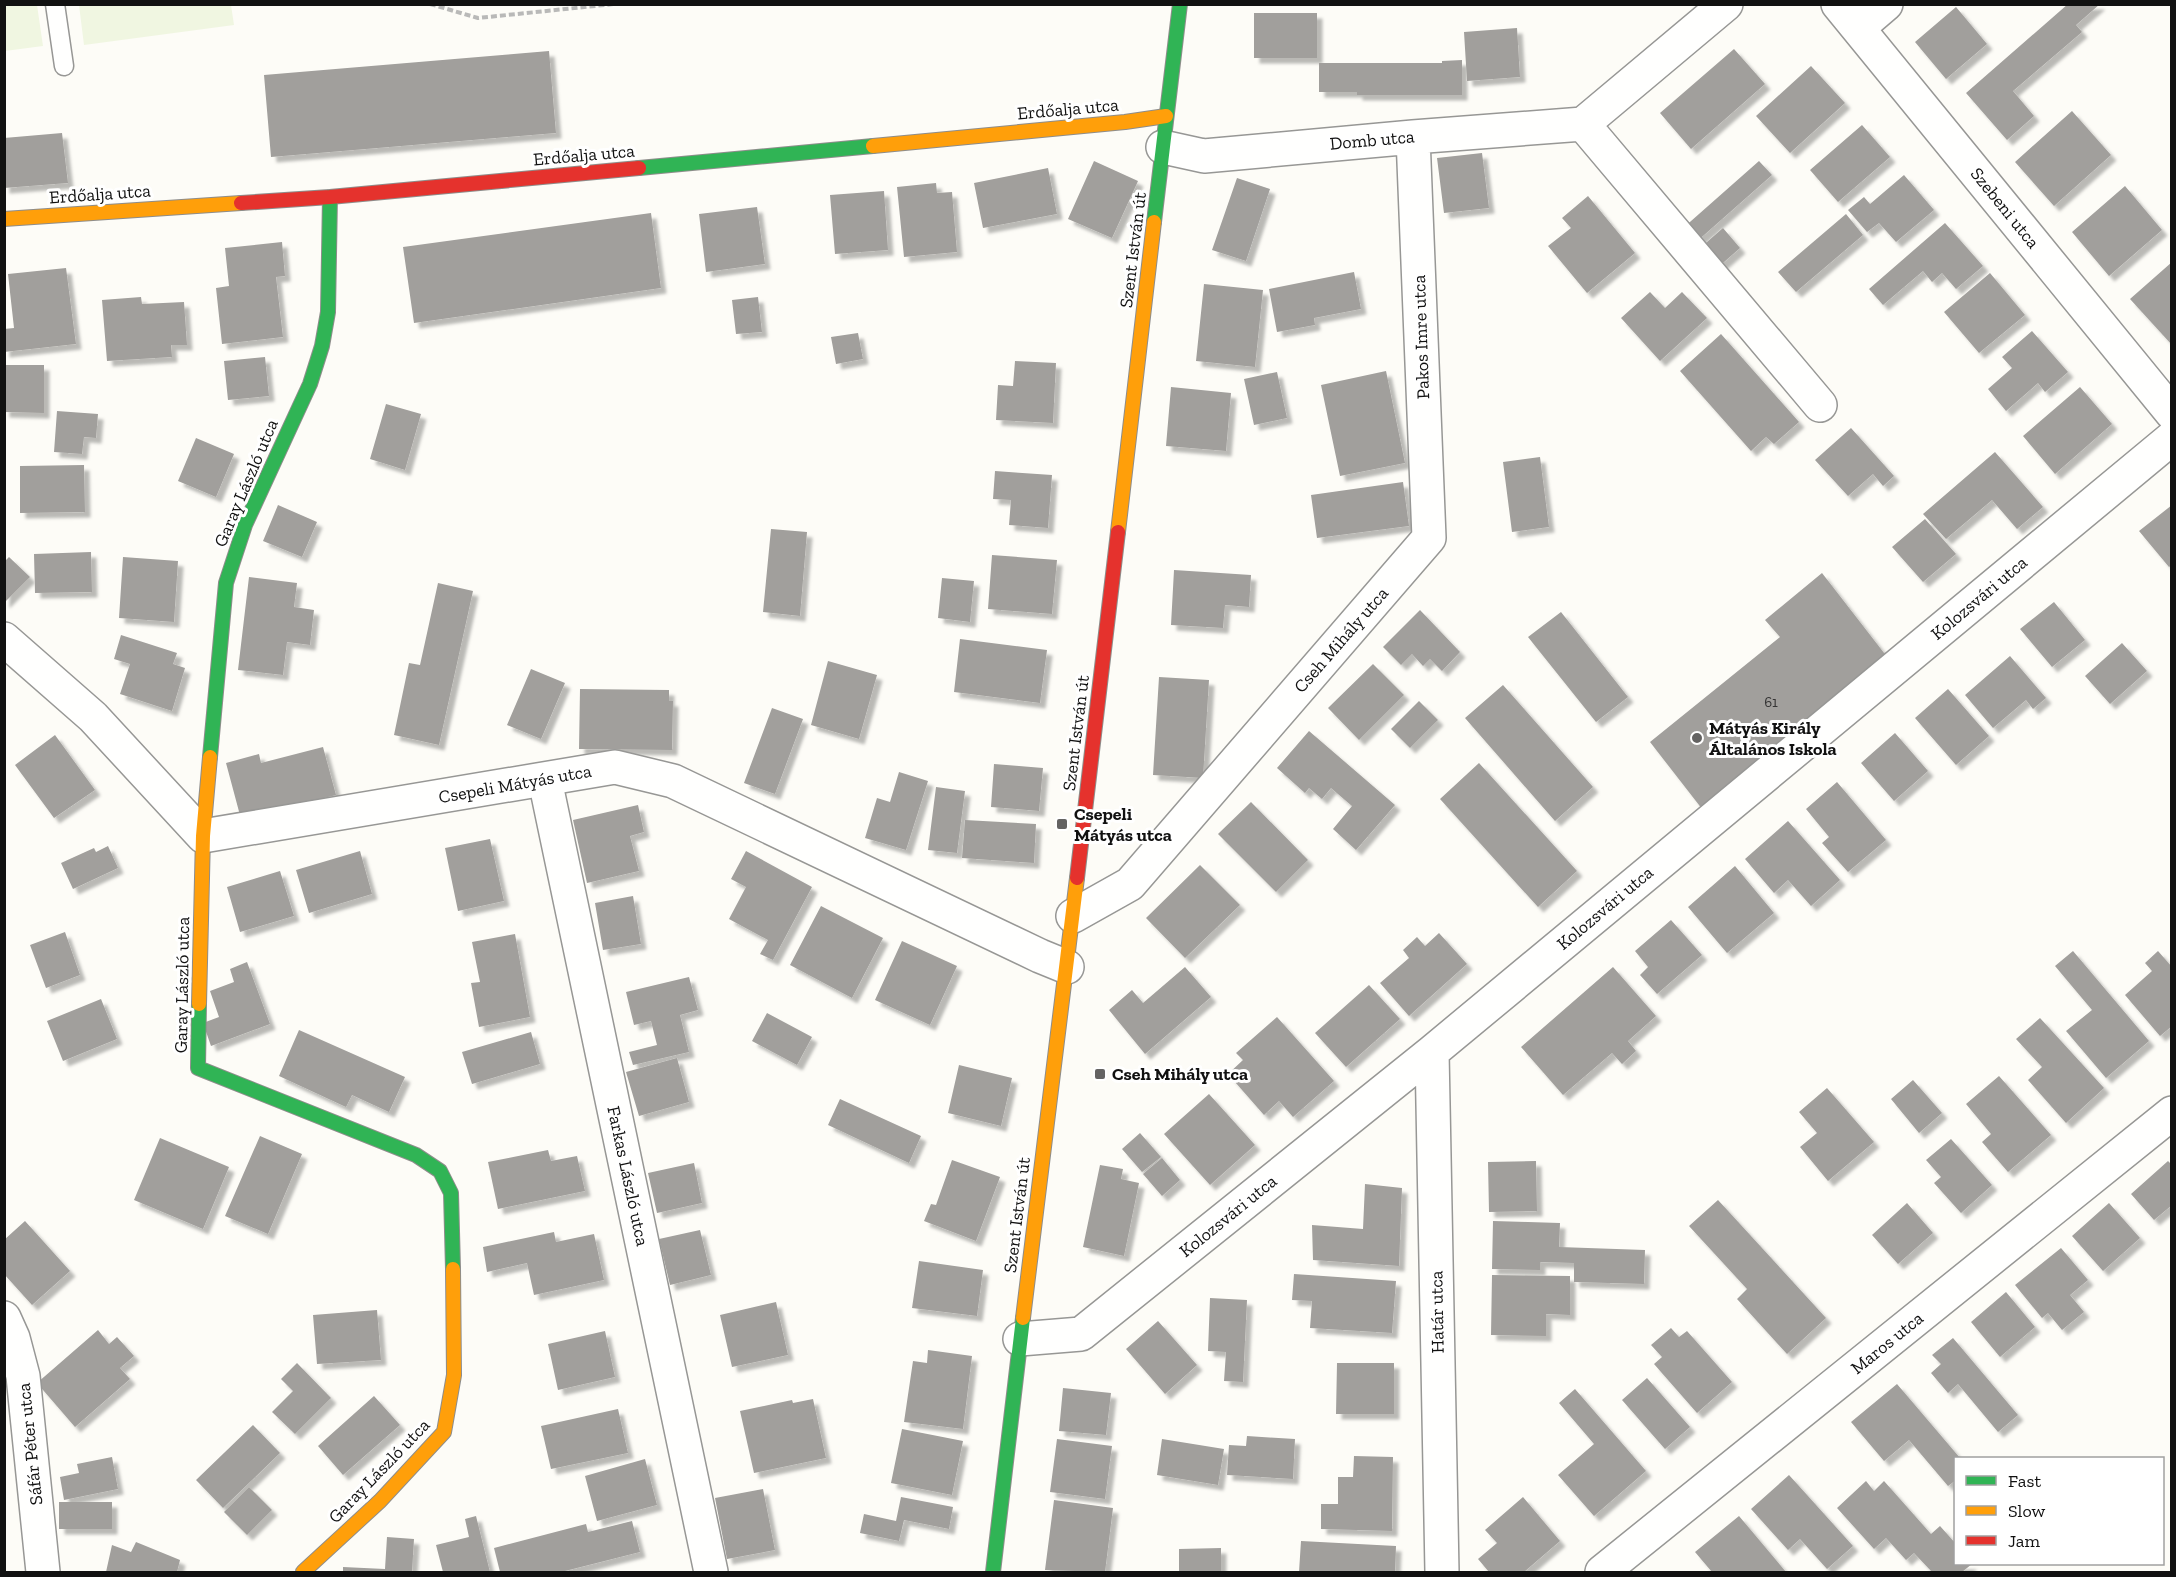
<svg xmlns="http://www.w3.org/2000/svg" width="2176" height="1577" font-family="'Zilla Slab',serif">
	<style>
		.pitch { fill: #f0f6e1 }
		.building { fill: #a19f9c; filter: url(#shadow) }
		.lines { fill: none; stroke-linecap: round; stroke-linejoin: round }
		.lane-casing { stroke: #979795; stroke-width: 21 }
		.street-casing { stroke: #979795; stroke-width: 36 }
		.fast-casing { stroke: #8e8d8b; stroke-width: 16 }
		.slow-casing { stroke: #8e8d8b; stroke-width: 16 }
		.jam-casing { stroke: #8e8d8b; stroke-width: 16 }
		.path { stroke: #b9b9b8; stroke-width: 4; stroke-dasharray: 6 3; stroke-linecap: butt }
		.lane { stroke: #fffffe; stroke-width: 18 }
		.street { stroke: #fffffe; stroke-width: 33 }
		.fast { stroke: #30b455; stroke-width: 14 }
		.slow { stroke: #ff9f0a; stroke-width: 14 }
		.jam { stroke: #e5322d; stroke-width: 14 }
		.poi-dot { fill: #646362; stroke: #fff; stroke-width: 2 }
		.labels { text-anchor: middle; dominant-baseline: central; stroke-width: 6; stroke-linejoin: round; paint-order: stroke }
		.number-label { font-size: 15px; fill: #353434 }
		.street-label { font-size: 18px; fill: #111; stroke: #fff }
		.poi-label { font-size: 18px; font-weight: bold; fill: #111; stroke: #fff; text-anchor: start }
	</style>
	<defs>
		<filter id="shadow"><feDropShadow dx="5.5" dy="5.5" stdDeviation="1.5" flood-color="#0004"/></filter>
	</defs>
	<rect width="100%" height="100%" fill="#fdfcf7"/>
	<path class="pitch" d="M4 5H37L43 46 5 51Z
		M79 5H231L234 25 84 45Z"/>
	<path class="building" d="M2068 4H2100L2076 25 2082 32 2013 91 2034 116 2007 140 1966 93Z
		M1956 7 1987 44 1946 79 1915 42Z
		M1254 13H1317V58H1254Z
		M1517 28 1520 77 1467 81 1464 32Z
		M1734 49 1765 84 1691 149 1660 113Z
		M549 51 556 133 271 157 264 75Z
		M1462 60V95H1357V92H1319V63H1442V61Z
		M1811 66 1845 103 1790 153 1756 116Z
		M2072 111 2111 155 2054 206 2015 162Z
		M1862 125 1890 157 1838 202 1810 170Z
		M62 133 68 183 4 188V138Z
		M1482 153 1489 208 1444 213 1437 158Z
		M1094 161 1138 181 1112 238 1068 219Z
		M1759 161 1772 175 1695 243 1682 229Z
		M1048 168 1057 214 983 228 974 183Z
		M1904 175 1934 210 1896 242 1879 223 1867 232 1848 210 1864 197 1870 204Z
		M1237 178 1270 189 1246 261 1212 250Z
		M936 183 937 193 952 192 957 252 904 257 897 187Z
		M2125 186 2162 230 2109 276 2072 232Z
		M884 191 888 250 835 254 830 195Z
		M1588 196 1635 253 1587 293 1548 246 1571 228 1562 218Z
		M757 207 765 264 706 272 699 214Z
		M651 213 661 288 414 323 403 247Z
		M1846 214 1863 235 1796 292 1778 272Z
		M1945 223 1983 266 1956 289 1942 273 1932 282 1923 271 1883 305 1869 289Z
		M1723 228 1740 248 1716 269 1699 249Z
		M282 242 285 276 276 277 283 337 222 344 216 288 229 286 225 248Z
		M2172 262V345L2130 299Z
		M66 268 76 344 4 352V329L14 328 8 274Z
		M1354 272 1361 309 1314 318 1315 325 1277 332 1269 289Z
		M1990 273 2025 315 1979 353 1944 312Z
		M1204 284 1263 290 1255 367 1196 361Z
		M1650 292 1665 308 1682 292 1707 318 1660 361 1621 318Z
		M141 297 142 304 184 302 187 345H171L172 357 107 361 102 300Z
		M758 297 762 332 736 334 732 300Z
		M2032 331 2068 372 2045 392 2038 383 2006 411 1988 389 2012 368 2002 357Z
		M858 333 863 359 836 364 831 337Z
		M1721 334 1799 422 1774 444 1766 437 1751 451 1680 371Z
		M265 357 269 396 228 400 224 361Z
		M1015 361 1056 363 1053 423 996 420 998 385 1013 386Z
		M4 365H44V413L4 412Z
		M1386 371 1405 463 1340 476 1321 385Z
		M1277 372 1287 418 1254 425 1244 379Z
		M1171 387 1231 393 1226 451 1166 446Z
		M2080 387 2112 424 2055 474 2023 436Z
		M386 404 421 414 405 470 370 459Z
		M57 411 98 414 96 438 84 437 82 454 54 452Z
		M1851 428 1894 476 1883 486 1873 474 1848 496 1815 460Z
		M196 438 234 454 216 497 178 481Z
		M1995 452 2043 507 2017 529 1992 500 1946 539 1923 514Z
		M1540 457 1549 527 1512 532 1503 462Z
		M84 465 85 512 20 513V466Z
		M995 471 1052 475 1048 528 1009 525 1011 500 993 499Z
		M1403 482 1409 526 1317 538 1311 495Z
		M278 505 317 522 302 557 263 541Z
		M2172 505V565L2169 567 2139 531Z
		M1925 519 1956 554 1923 582 1892 547Z
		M771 529 807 532 800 616 763 612Z
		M91 552 92 592 35 593 34 554Z
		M992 555 1057 560 1052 614 988 609Z
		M9 557 30 577 4 603V562Z
		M123 557 178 561 174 622 119 618Z
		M1174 570 1251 575 1249 607 1225 605 1223 628 1171 625Z
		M1822 573 1891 662 1706 814 1650 742 1780 637 1765 620Z
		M249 577 297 583 294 607 314 610 310 645 287 642 283 675 238 670Z
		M942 578 974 581 970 622 938 618Z
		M438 583 473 591 439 745 394 735 409 663 420 665Z
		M2054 602 2085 640 2052 667 2020 629Z
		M1420 610 1460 652 1442 671 1430 659 1423 666 1412 654 1401 665 1383 647Z
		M1561 612 1628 697 1596 722 1528 637Z
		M121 635 177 653 173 664 185 668 172 711 120 694 130 664 114 659Z
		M960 639 1047 650 1040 703 954 692Z
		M2122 643 2147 671 2110 704 2085 676Z
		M2010 656 2046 698 2033 709 2026 700 1993 728 1965 695Z
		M828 661 877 675 859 739 811 725Z
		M1373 664 1404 695 1359 740 1328 708Z
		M531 669 565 683 541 739 507 725Z
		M1159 677 1209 680 1203 778 1153 775Z
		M1503 685 1593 787 1555 821 1465 718Z
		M580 689 669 690V701H673L672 750 579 749Z
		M1948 689 1989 736 1956 765 1915 718Z
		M1419 701 1438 720 1410 748 1391 729Z
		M772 708 803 719 775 794 744 783Z
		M1309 731 1395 805 1356 850 1333 829 1352 806 1331 788 1322 799 1309 788 1305 793 1277 768Z
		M1895 733 1928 771 1894 801 1861 763Z
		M55 735 95 790 54 818 15 765Z
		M323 747 336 795 241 819 226 763 259 754 261 763Z
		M1479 763 1577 871 1538 907 1440 799Z
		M994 764 1043 768 1039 811 991 807Z
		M899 772 928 781 906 850 865 838 877 798 890 802Z
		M1837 782 1886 840 1848 872 1822 843 1829 837 1806 809Z
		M936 787 965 791 957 853 928 850Z
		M1251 802 1308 860 1276 892 1218 834Z
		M638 805 644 832 630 836 639 871 587 883 573 820Z
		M965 820 1036 824 1034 863 962 858Z
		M1788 821 1840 880 1811 906 1788 880 1774 893 1745 859Z
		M490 839 504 901 458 911 445 848Z
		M108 846 118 868 73 889 61 863 94 848 96 852Z
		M360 851 372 894 309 913 296 870Z
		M746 851 812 887 773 960 760 954 768 940 729 919 746 887 731 879Z
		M1200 865 1240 905 1185 958 1146 918Z
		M1735 866 1774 913 1727 953 1688 907Z
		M280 871 294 916 240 932 227 887Z
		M633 896 641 944 603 950 595 903Z
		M821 906 883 938 852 998 790 965Z
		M1671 920 1702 955 1657 994 1640 975 1648 967 1635 951Z
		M65 932 80 975 46 988 30 945Z
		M1439 933 1467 964 1409 1016 1380 983 1409 958 1403 950 1417 937 1425 946Z
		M515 934 530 1017 479 1027 471 983 480 982 472 942Z
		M902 941 957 966 930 1025 875 1000Z
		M2073 951 2149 1041 2106 1078 2066 1031 2092 1010 2055 966Z
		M2158 951 2172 967V1026L2160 1036 2125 995 2152 971 2145 963Z
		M247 962 270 1024 211 1046 203 1023 219 1017 210 991 234 982 230 969Z
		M1185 967 1211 997 1145 1054 1109 1010 1132 990 1143 1003Z
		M1613 967 1656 1016 1628 1041 1636 1051 1622 1064 1612 1053 1563 1095 1521 1047Z
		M689 977 698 1010 680 1015 689 1052 633 1065 629 1052 657 1045 651 1021 634 1025 626 992Z
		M1369 985 1400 1019 1346 1067 1315 1033Z
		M101 999 117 1039 63 1061 47 1021Z
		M767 1013 812 1037 797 1065 752 1041Z
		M1277 1017 1334 1081 1293 1117 1279 1101 1264 1115 1228 1074 1243 1060 1236 1053Z
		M2040 1018 2104 1088 2066 1123 2028 1080 2042 1067 2016 1039Z
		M299 1030 405 1077 389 1112 352 1095 346 1107 279 1076Z
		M531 1032 540 1064 472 1084 462 1052Z
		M677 1058 689 1102 639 1116 626 1072Z
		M959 1065 1012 1078 1001 1126 948 1113Z
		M1999 1076 2051 1135 2008 1172 1982 1142 1991 1134 1966 1104Z
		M1913 1080 1942 1113 1919 1133 1891 1099Z
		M1827 1088 1874 1142 1828 1181 1800 1147 1817 1133 1799 1112Z
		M1209 1094 1255 1145 1210 1185 1164 1134Z
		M840 1099 921 1136 909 1163 828 1125Z
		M1140 1133 1161 1157 1142 1172 1122 1149Z
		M260 1136 302 1154 268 1234 225 1216Z
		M160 1138 229 1167 203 1229 134 1200Z
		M1951 1139 1992 1185 1961 1213 1934 1183 1941 1177 1926 1160Z
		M548 1150 551 1161 577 1156 585 1191 498 1209 488 1162Z
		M1162 1158 1180 1180 1162 1196 1143 1174Z
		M952 1160 1000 1177 976 1241 924 1221 931 1204 936 1205Z
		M1536 1161 1537 1211 1489 1212 1488 1162Z
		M2168 1161 2172 1165V1205L2154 1220 2131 1194Z
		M694 1163 702 1203 657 1213 648 1173Z
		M1100 1165 1123 1169 1121 1179 1139 1183 1124 1256 1083 1247Z
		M1365 1184 1402 1188 1399 1266 1313 1260 1312 1225 1363 1229Z
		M1718 1200 1826 1318 1787 1354 1737 1299 1747 1289 1689 1226Z
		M1907 1203 1933 1233 1898 1264 1872 1235Z
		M2109 1203 2140 1238 2103 1271 2072 1236Z
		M25 1221 70 1271 32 1305 4 1274V1240Z
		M1493 1221 1560 1223 1559 1247 1645 1250 1644 1284 1574 1282V1263L1540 1262V1270L1492 1269Z
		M700 1230 711 1275 670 1285 659 1239Z
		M554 1232 556 1242 594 1234 604 1280 534 1295 527 1263 487 1272 483 1247Z
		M2061 1248 2088 1280 2070 1295 2084 1312 2062 1330 2048 1313 2042 1318 2015 1285Z
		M919 1261 983 1270 977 1316 912 1308Z
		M1294 1274 1396 1281 1392 1333 1310 1328 1312 1301 1292 1300Z
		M1492 1275 1570 1276V1315L1546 1314V1336L1491 1335Z
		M2006 1292 2035 1327 2000 1357 1971 1322Z
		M1210 1298 1247 1300 1243 1382 1224 1381 1226 1352 1208 1351Z
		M776 1302 788 1355 732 1367 720 1315Z
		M377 1310 381 1360 317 1364 313 1315Z
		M1158 1321 1197 1365 1165 1394 1126 1349Z
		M1671 1328 1679 1337 1687 1331 1732 1382 1697 1413 1654 1364 1662 1357 1651 1345Z
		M98 1330 109 1344 117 1337 134 1356 120 1368 130 1379 75 1427 37 1383Z
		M605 1331 615 1377 558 1390 548 1344Z
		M1953 1338 2018 1415 1998 1432 1958 1384 1948 1393 1931 1373 1941 1364 1932 1355Z
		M928 1350 972 1356 963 1429 904 1422 913 1361 927 1363Z
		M297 1363 331 1398 295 1434 272 1412 293 1391 281 1379Z
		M1337 1363H1394V1414H1336Z
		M1647 1378 1690 1427 1665 1449 1622 1400Z
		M1897 1384 1960 1458H1956V1480L1948 1486 1909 1440 1884 1461 1851 1422Z
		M1063 1388 1111 1393 1106 1435 1059 1431Z
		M1575 1389 1646 1471 1594 1516 1558 1475 1594 1444 1559 1403Z
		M374 1396 400 1425 343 1475 318 1446Z
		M813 1399 826 1458 754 1473 740 1411 792 1400 793 1403Z
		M618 1409 628 1453 551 1469 541 1426Z
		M253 1425 280 1453 223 1508 196 1480Z
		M902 1429 963 1441 952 1495 891 1483Z
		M1247 1436 1295 1439 1293 1479 1227 1475 1229 1445 1246 1446Z
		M1057 1439 1112 1446 1105 1499 1050 1492Z
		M1162 1439 1224 1449 1218 1485 1157 1475Z
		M1354 1456 1393 1457 1392 1531 1321 1529V1504H1338V1477H1353Z
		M112 1457 118 1489 64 1500 60 1477 79 1473 77 1464Z
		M645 1459 657 1505 597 1521 585 1476Z
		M1789 1475 1853 1546 1827 1569 1800 1539 1788 1550 1751 1509Z
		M1866 1481 1874 1491 1884 1481 1931 1534 1940 1526 1956 1544V1564H1972L1962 1572H1932L1914 1553 1906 1560 1886 1538 1874 1549 1837 1508Z
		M249 1487 272 1510 247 1535 224 1512Z
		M763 1489 775 1550 727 1559 715 1498Z
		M901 1497 953 1507 949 1529 904 1520 899 1541 860 1533 864 1514 896 1521Z
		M1523 1497 1560 1541 1524 1572H1489L1478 1559 1497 1543 1485 1530Z
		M1054 1500 1113 1508 1105 1572 1045 1570Z
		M59 1502H112V1529H59Z
		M476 1516 490 1572H443L436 1545 469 1537 465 1519Z
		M1739 1516 1786 1572H1712L1695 1552Z
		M632 1521 640 1552 561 1572H500L494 1548 586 1524 588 1532Z
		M387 1537 414 1539 412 1572H343V1567L385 1569Z
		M1301 1541 1396 1546 1395 1572H1299Z
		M136 1542 180 1560 177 1572H106L112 1545 131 1552Z
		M1221 1548V1572H1179V1549Z"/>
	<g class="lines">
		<g class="lane-casing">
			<path id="lane" d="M55 4 64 66"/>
		</g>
		<g class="street-casing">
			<path id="street" d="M1838 4 2172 413
				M1858 28 1886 4
				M1583 124 1726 4
				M1163 147 1204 156 1413 137 1583 124 1820 405
				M4 639 93 717 203 836 615 767 673 781 1040 956 1067 967
				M545 780 711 1572
				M1073 916 1130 884 1429 538 1413 137
				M1432 1052 1442 1572
				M4 1318 13 1338 23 1376 43 1572
				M1020 1339 1081 1334 1432 1052 2172 438
				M1602 1572 2172 1113"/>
		</g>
		<g class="fast-casing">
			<path id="fast" d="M639 168 873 146
				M1154 222 1180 4
				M210 757 226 583 245 525 310 384 322 346 328 312 330 197
				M199 1004 198 1068 416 1155 440 1171 451 1193 453 1269
				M993 1572 1023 1318"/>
		</g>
		<g class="slow-casing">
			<path id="slow" d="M873 146 1125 122 1166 116
				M4 219 241 203
				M1118 532 1154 222
				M199 1004 203 836 210 757
				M1023 1318 1077 878
				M303 1572 380 1501 444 1432 454 1375 453 1269"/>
		</g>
		<g class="jam-casing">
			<path id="jam" d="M241 203 330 197 639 168
				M1077 878 1118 532"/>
		</g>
		<path class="path" d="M430 4 478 18 614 4"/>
		<use href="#lane" class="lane"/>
		<use href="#street" class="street"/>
		<use href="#fast" class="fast"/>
		<use href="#slow" class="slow"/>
		<use href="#jam" class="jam"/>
	</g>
	<g class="poi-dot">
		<circle cx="1697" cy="738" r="6"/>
		<rect x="1056" y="818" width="12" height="12" rx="3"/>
		<rect x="1094" y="1068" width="12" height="12" rx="3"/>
	</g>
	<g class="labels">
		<g class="number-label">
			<text x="1771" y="702">61</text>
		</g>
		<g class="street-label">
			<text transform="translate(1068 109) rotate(-5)">Erdőalja utca</text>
			<text transform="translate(1372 140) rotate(-5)">Domb utca</text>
			<text transform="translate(584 155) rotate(-5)">Erdőalja utca</text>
			<text transform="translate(100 194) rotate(-4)">Erdőalja utca</text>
			<text transform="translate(2005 208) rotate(51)">Szebeni utca</text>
			<text transform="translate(1133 250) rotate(-83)">Szent István út</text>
			<text transform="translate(1421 337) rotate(-92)">Pakos Imre utca</text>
			<text transform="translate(246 483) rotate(-67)">Garay László utca</text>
			<text transform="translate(1979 598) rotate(-40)">Kolozsvári utca</text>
			<text transform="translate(1341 640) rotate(-49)">Cseh Mihály utca</text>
			<text transform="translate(1076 733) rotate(-83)">Szent István út</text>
			<text transform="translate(515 784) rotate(-10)">Csepeli Mátyás utca</text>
			<text transform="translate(1605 908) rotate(-40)">Kolozsvári utca</text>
			<text transform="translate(182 985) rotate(-89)">Garay László utca</text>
			<text transform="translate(628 1176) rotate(78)">Farkas László utca</text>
			<text transform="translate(1017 1215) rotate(-83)">Szent István út</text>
			<text transform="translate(1228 1216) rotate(-39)">Kolozsvári utca</text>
			<text transform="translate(1437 1312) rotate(-91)">Határ utca</text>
			<text transform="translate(1887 1343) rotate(-39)">Maros utca</text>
			<text transform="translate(30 1444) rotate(-96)">Sáfár Péter utca</text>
			<text transform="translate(379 1471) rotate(-46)">Garay László utca</text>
		</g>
		<g class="poi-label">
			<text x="1709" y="728">Mátyás Király<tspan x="1709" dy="21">Általános Iskola</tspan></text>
			<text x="1074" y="814">Csepeli<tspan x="1074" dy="21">Mátyás utca</tspan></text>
			<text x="1112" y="1074">Cseh Mihály utca</text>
		</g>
	</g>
	<rect width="2176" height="1577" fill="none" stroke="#111111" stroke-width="12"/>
	<rect x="1954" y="1457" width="210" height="108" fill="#ffffff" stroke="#a0a0a0" stroke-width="1.5"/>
	<rect x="1966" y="1476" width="30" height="9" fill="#30b455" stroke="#a0a0a0" stroke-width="1.5"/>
	<text x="2008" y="1487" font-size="18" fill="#111111">Fast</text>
	<rect x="1966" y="1506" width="30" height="9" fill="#ff9f0a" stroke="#a0a0a0" stroke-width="1.5"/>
	<text x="2008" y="1517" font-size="18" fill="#111111">Slow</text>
	<rect x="1966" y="1536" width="30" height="9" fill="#e5322d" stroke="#a0a0a0" stroke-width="1.5"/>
	<text x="2008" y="1547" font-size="18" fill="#111111">Jam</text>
</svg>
